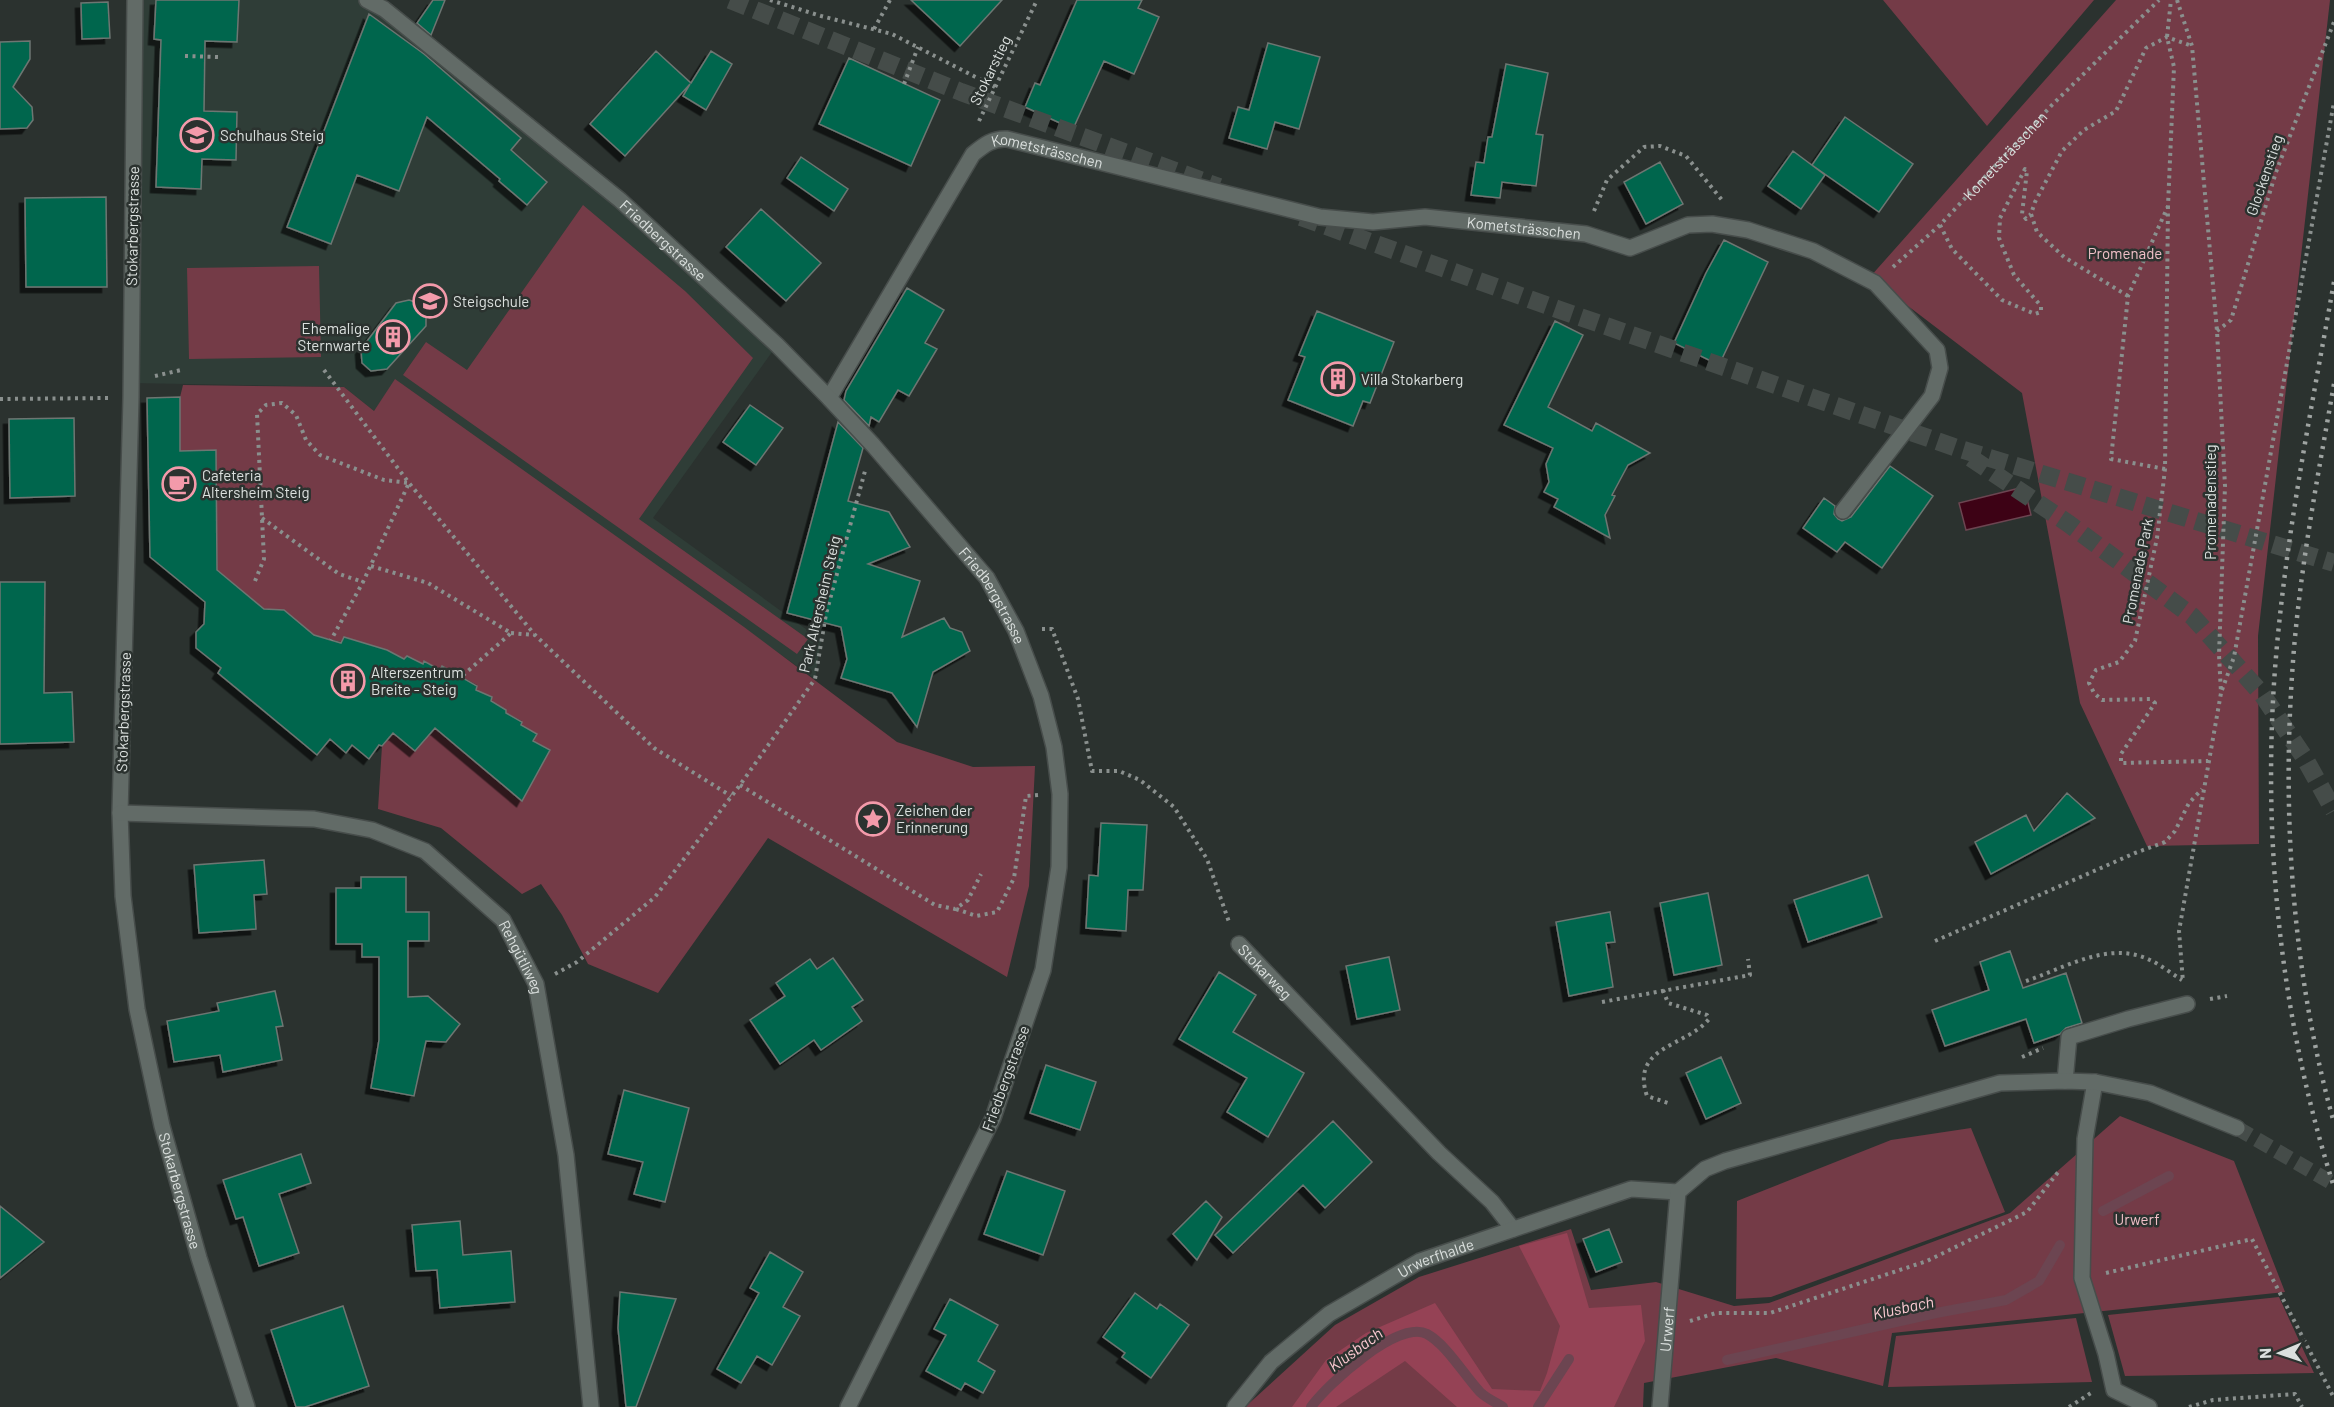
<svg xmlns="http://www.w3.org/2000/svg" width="2334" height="1407" font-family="Barlow,sans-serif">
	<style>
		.built { fill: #2f3d37 }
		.green { fill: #743b47 }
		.forest { fill: #954255 }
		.water { fill: #3d0215; stroke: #6c4551; stroke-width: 1.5 }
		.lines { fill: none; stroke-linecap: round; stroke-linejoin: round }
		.stream { stroke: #6c4551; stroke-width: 10 }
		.building { fill: #00664e; stroke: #6d7672; stroke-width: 1.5; filter: url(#shadow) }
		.street-tunnel { stroke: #454c49; stroke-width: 15; stroke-dasharray: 15 8; stroke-linecap: butt }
		.highway-tunnel { stroke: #454c49; stroke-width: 18; stroke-dasharray: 18 9; stroke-linecap: butt }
		.lane-casing { stroke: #474d4b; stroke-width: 18 }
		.street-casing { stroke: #474d4b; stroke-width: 18 }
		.path { stroke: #8a908e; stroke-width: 4; stroke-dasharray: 3 4.5; stroke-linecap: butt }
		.lane { stroke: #626b67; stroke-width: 15 }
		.street { stroke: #626b67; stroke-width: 15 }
		.rail { stroke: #9fa4a2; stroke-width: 4.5; stroke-dasharray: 3 6; stroke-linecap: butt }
		.labels { text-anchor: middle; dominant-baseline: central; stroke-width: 5; stroke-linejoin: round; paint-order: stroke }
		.street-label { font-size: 15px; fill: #dbe0de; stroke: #2b322f }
		.poi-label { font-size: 15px; fill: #dbe0de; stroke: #2b322f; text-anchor: start }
		.park-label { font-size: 15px; fill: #f1c0c8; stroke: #2b322f }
		.water-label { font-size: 16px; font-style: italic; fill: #fccad2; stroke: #2b322f }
	</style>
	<defs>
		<filter id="shadow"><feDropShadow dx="-5.5" dy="5.5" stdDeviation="0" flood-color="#0009"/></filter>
	</defs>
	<rect width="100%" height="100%" fill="#2b322f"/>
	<path class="built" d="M135 0H367L620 200 777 345 653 518 821 640 815 679 396 380 374 411 344 387 131 383Z"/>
	<path class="green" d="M1883 0H2094L1987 126Z
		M2116 0H2330L2258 636 2259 844 2147 846 2080 703 2022 393 1870 277Z
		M583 205 685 291 753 358 639 519 808 639 797 654 403 375 426 342 467 370Z
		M319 266 321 357 189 359 187 268Z
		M395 379 744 627 897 742 973 767 1035 766 1029 886 1007 977 768 838 658 993 588 964 562 915 541 884 522 894 441 828 378 809 382 746 393 733 415 751 435 728 522 801 549 750 533 741 537 734 521 725 522 721 506 713V710L491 701 492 697 476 690 477 685 442 666 440 670 424 661 423 664 407 656 404 659 388 651 385 653 374 646 345 637 341 642 314 635 284 610 264 609 210 564 217 557 216 450 180 451V397L183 385 344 387 374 411Z
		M2120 1116 2234 1161 2285 1292 1892 1333 1883 1386 1776 1358 1644 1383 1643 1407H1245L1335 1325 1419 1277 1571 1229 1591 1290 1656 1282 1734 1306 1769 1303 2010 1213Z
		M1971 1128 2005 1212 1771 1297 1736 1299 1737 1201 1891 1140Z
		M2279 1297 2314 1373 2125 1376 2108 1315Z
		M2076 1318 2092 1382 1888 1387 1896 1336Z"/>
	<path class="forest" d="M1567 1233 1589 1308 1641 1305 1645 1341 1614 1407H1457L1405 1361 1336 1407H1292L1326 1360 1366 1333 1435 1303 1492 1389 1540 1391 1547 1373 1560 1326 1519 1246Z"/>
	<path class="water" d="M2024 487 2031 515 1966 530 1959 503Z"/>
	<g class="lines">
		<path class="stream" d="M2103 1211 2169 1176
			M1727 1360 1936 1313 2006 1300 2039 1281 2060 1245
			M1311 1407C1327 1385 1398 1319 1427 1334 1447 1345 1464 1375 1480 1392 1486 1398 1495 1402 1503 1407
			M1538 1407 1569 1359"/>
	</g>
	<path class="building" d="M156 0H239L237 42 205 41 204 111 237 112 236 160 202 159 201 189 156 187 161 40 154 39Z
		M433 0H445L431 35 417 23Z
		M911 0H1002L960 46Z
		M1077 0H1142L1138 8 1159 17 1134 74 1104 61 1073 129 1025 107 1035 83 1040 85Z
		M108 2 110 38 82 39 81 3Z
		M369 14 424 54 521 138 511 150 547 182 527 205 499 181 500 179 427 117 399 191 357 175 331 244 287 227Z
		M30 41V59L13 87 32 107 33 120 27 128 0 129V42Z
		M1268 43 1320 57 1299 129 1275 122 1267 149 1229 138 1238 107 1249 110Z
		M656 51 691 83 711 51 732 64 706 110 683 96 690 84 625 156 590 124Z
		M849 58 940 100 911 166 819 124Z
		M1506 64 1548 73 1536 134 1543 135 1536 186 1502 182 1500 198 1471 195 1476 162 1484 163 1488 137H1492Z
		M1845 117 1913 164 1879 212 1812 165Z
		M1793 151 1825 175 1801 209 1768 186Z
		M801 157 848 189 834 211 787 178Z
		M1660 162 1683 204 1646 224 1624 182Z
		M106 197 107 287H26L25 198Z
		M761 209 821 263 786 301 726 247Z
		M1724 240 1768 262 1719 365 1674 343 1706 273Z
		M907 288 944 310 925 343 937 349 909 396 898 390 879 422 871 417 869 426 844 400 846 391Z
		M409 300 421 304 426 312V326L387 369 371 371 362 363 361 349 396 303Z
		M1317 311 1394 342 1370 403 1363 401 1353 426 1288 400 1305 357 1299 355Z
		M1555 321 1583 335 1548 407 1592 431 1596 423 1650 453 1628 465 1612 495 1615 496 1605 515 1610 538 1554 507 1558 499 1544 492 1549 482 1546 464 1553 448 1504 425Z
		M180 397V451L216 450 217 570 264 609 284 610 314 635 341 643 344 637 387 650 404 659 407 656 423 664 424 661 440 670 442 666 477 686 476 690 492 697 491 701 506 710V713L522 722 521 725 537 734 533 741 550 750 522 801 435 728 415 751 393 733 382 746 379 745 369 759 352 745 346 753 330 739 317 755 218 673 221 668 196 648V632L204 624 205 602 150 557 147 398Z
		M750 405 783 428 756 465 723 442Z
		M74 418 75 496 10 498 9 419Z
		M838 422 863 448 848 501 889 512 910 547 868 564 920 581 902 637 944 618 950 628 962 632 970 651 933 672 917 727 892 693 841 678 847 659 841 627 787 613Z
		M1890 466 1933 496 1882 568 1845 542 1837 552 1803 528 1824 498 1835 506 1834 514 1838 519 1842 521 1851 517Z
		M0 582H45L44 693 72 692 74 742 0 744Z
		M2067 793 2095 818 1991 874 1975 842 2026 815 2034 831Z
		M1101 823 1147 825 1143 890H1128L1126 931 1086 928 1089 875 1098 876Z
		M264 860 267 894 254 895 256 929 199 933 194 865Z
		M1868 875 1882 917 1808 942 1794 900Z
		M361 877H406V912H429V941H408V997L428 996 460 1024 446 1042 426 1041 414 1096 371 1088 379 1040V957H362V944H336V888H361Z
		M1708 893 1722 965 1674 975 1660 903Z
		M1610 912 1615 942 1606 943 1613 987 1569 996 1556 922Z
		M2010 951 2023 988 2066 973 2082 1023 2066 1028 2060 1034 2034 1043 2026 1019 1945 1046 1932 1010 1989 990 1980 962Z
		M1389 957 1400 1010 1357 1019 1346 966Z
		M833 958 863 1000 852 1007 862 1021 821 1050 814 1040 780 1064 750 1020 785 996 776 983 810 959 817 969Z
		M1219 972 1256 995 1233 1032 1304 1073 1268 1137 1227 1112 1247 1078 1179 1039Z
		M275 991 283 1026 276 1027 282 1060 223 1072 220 1055 174 1062 167 1021 219 1011 217 1003Z
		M1721 1057 1741 1103 1706 1119 1686 1073Z
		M1046 1065 1096 1082 1080 1130 1030 1113Z
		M624 1090 689 1108 665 1202 634 1194 643 1162 608 1154Z
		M1333 1121 1372 1162 1325 1208 1303 1185 1233 1253 1215 1235Z
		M301 1154 311 1183 279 1194 299 1253 259 1266 243 1217 236 1219 223 1180Z
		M1007 1171 1065 1191 1043 1255 984 1234Z
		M1206 1201 1222 1217 1197 1260 1173 1234Z
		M0 1206 44 1242 0 1278Z
		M460 1221 463 1255 511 1251 515 1302 440 1308 437 1270 416 1271 412 1225Z
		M1609 1229 1622 1262 1596 1272 1583 1239Z
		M770 1252 803 1272 783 1307 800 1316 772 1365 757 1356 741 1383 717 1369 759 1293 750 1288Z
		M620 1292 676 1299 636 1407H626L618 1328Z
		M1135 1293 1157 1309 1160 1304 1189 1325 1151 1378 1122 1357 1125 1353 1103 1337Z
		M950 1299 998 1325 978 1361 995 1371 983 1393 965 1383 961 1390 926 1371 946 1335 934 1329Z
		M343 1306 369 1386 305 1407H296L271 1330Z"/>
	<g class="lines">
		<path class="street-tunnel" d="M2237 1128 2334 1184"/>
		<path class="highway-tunnel" d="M730 0 961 92 1219 187
			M1301 217 1557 309 1957 448 2334 563
			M1971 458 2069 524 2192 616 2262 694 2304 757 2334 811"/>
		<g class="lane-casing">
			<g id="lane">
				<path id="s2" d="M829 398 973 154C984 145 993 138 1007 139L1320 217 1373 222 1425 217 1586 234 1630 248 1688 225 1712 224 1748 230 1813 251 1875 283 1937 350 1940 368 1932 396 1843 511"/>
				<path d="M2065 1081 2069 1037 2128 1019 2187 1004"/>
			</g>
		</g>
		<g class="street-casing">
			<g id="street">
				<path id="s3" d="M135 0 131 398 120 813 123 896 137 1009 162 1126 199 1258 247 1407"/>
				<path id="s4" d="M367 0 384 9 620 200 777 345 829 398 873 445 987 578 1016 631 1041 696 1054 747 1060 794 1059 867 1043 970 993 1118 848 1407"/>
				<path id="s5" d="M120 813 314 819 372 830 425 851 503 920 536 984 566 1155 591 1407"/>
				<path id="s6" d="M1239 944 1439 1153 1492 1202 1513 1229"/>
				<path d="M2095 1082 2085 1139 2082 1278 2106 1354 2114 1390 2149 1407"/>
				<path id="s7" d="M1235 1407 1271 1362 1329 1314 1420 1261 1631 1189 1678 1192"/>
				<path id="s8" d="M1660 1407 1678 1192 1705 1169 1725 1161 2000 1083 2065 1081 2095 1082 2150 1093 2237 1128"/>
			</g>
		</g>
		<g class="path">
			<path d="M770 0 821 16 892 34 995 87"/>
			<path d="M2177 0 2192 46 2217 331 2225 486 2219 655 2221 693 2179 931 2183 982"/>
			<path d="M874 29 890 0"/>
			<path d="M185 56 219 57"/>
			<path d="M904 84 918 47"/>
			<path d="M979 121 1037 0"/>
			<path d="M2168 206 2165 469 2157 538 2135 641 2119 662 2096 670 2089 683 2094 693 2102 700 2151 699 2155 703 2121 754V763L2208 761"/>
			<path d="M1594 211 1607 180 1644 147 1660 146 1686 156 1722 200"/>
			<path d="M1940 225 1952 249 2002 300 2035 314 2041 312V306L2014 275 1999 238 2000 218 2025 169 2027 171 2022 214 2026 219 2031 214"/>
			<path id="s1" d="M1893 267 1940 225 2051 106 2159 0"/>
			<path d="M2128 296 2064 257 2037 232 2031 214 2035 202 2062 151 2084 130 2116 111 2146 48 2167 37 2192 46"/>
			<path d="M2217 331 2231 320 2276 172 2334 22"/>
			<path d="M324 370 409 483 535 635 654 748 731 796"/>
			<path d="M155 376 181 370"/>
			<path d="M0 399 109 398"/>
			<path d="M2165 469 2111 459 2128 296 2168 206 2174 67 2167 37 2171 0"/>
			<path d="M262 518 339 574 363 582"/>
			<path d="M371 566 428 583 511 633 461 677"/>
			<path d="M255 581 264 559 257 414 266 405 282 403 296 415 306 440 320 455 384 480 409 483 363 582 331 640"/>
			<path d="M1042 629H1052L1078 699 1092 771H1119L1140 780 1174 807 1207 859 1229 922"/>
			<path d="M511 633 534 635"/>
			<path d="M2222 690 2234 657 2334 102"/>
			<path d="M740 785 935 905 955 909 968 900 981 874"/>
			<path d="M956 909 976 916 997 912 1014 878 1026 796 1038 795"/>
			<path d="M1935 941 2135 853 2165 842 2175 831 2189 803 2202 789"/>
			<path d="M555 974 577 962 655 897 740 785 815 679 826 614 865 471"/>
			<path d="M2026 981C2065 968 2109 940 2150 960 2161 965 2172 974 2182 980"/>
			<path d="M1663 990 1668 1003 1707 1015 1709 1019C1686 1047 1630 1046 1647 1096L1671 1104"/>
			<path d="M2210 999 2227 996"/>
			<path d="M1602 1002 1750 975 1748 959"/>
			<path d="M2022 1057 2043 1048"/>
			<path d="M2106 1273 2252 1239 2334 1398"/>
			<path d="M1690 1321 1716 1313H1770L1927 1261 2027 1212 2059 1171"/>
			<path d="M2069 1407 2091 1393"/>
			<path d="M2189 1407 2213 1400 2295 1394 2302 1407"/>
		</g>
		<use href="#lane" class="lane"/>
		<use href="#street" class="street"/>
		<path class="rail" d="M2334 282C2311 411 2285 539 2275 669 2262 842 2281 1021 2334 1187
			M2334 384C2317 481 2298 578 2292 676 2282 825 2294 980 2334 1123"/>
	</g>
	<defs>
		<g id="school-ring" transform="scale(1.725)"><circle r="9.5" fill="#2b322f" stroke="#f39aaa" stroke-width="1.5"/><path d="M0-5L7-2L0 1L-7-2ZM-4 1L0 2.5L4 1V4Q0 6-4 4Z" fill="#f39aaa"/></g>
		<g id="building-ring" transform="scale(1.725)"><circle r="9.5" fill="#2b322f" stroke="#f39aaa" stroke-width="1.5"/><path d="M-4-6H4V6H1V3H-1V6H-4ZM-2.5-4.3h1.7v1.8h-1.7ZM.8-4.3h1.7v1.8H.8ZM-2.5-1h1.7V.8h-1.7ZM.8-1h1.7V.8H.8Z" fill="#f39aaa"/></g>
		<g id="cafe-ring" transform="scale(1.725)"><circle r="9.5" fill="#2b322f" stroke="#f39aaa" stroke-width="1.5"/><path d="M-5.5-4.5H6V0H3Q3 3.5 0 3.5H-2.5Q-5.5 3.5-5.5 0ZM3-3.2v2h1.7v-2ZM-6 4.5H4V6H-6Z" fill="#f39aaa"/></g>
		<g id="sight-ring" transform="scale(1.725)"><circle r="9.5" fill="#2b322f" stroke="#f39aaa" stroke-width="1.5"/><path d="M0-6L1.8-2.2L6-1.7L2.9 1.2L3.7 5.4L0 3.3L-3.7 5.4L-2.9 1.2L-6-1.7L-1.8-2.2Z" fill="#f39aaa"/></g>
	</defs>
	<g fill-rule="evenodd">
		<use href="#school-ring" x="197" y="135"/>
		<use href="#school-ring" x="430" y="301"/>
		<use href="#building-ring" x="393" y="337"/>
		<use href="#building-ring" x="1338" y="379"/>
		<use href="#cafe-ring" x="179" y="484"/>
		<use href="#building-ring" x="348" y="681"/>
		<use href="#sight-ring" x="873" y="819"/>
	</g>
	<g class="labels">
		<g class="street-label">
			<text transform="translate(990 70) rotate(-64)">Stokarstieg</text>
			<text stroke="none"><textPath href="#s2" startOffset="363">Kometsträsschen</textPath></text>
			<text stroke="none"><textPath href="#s1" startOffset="158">Kometsträsschen</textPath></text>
			<text transform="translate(2264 175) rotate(-71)">Glockenstieg</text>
			<text transform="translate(132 226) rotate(-89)">Stokarbergstrasse</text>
			<text stroke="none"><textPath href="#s2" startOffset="849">Kometsträsschen</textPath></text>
			<text stroke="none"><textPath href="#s4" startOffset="382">Friedbergstrasse</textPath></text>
			<text transform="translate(2210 502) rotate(-90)">Promenadenstieg</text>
			<text transform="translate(2137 571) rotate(-79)">Promenade Park</text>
			<text stroke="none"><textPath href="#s4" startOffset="868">Friedbergstrasse</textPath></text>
			<text transform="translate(819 604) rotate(-77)">Park Altersheim Steig</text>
			<text transform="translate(123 712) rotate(-88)">Stokarbergstrasse</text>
			<text stroke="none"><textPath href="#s5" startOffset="456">Rehgütliweg</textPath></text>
			<text stroke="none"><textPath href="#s6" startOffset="38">Stokarweg</textPath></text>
			<text transform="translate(1005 1078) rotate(-70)">Friedbergstrasse</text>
			<text stroke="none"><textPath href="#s3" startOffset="1197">Stokarbergstrasse</textPath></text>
			<text stroke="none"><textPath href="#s7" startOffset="254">Urwerfhalde</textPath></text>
			<text stroke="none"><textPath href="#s8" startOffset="78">Urwerf</textPath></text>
		</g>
		<g class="poi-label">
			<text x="220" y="135">Schulhaus Steig</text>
			<text x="453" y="301">Steigschule</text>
			<text x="370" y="328" text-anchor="end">Ehemalige<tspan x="370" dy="17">Sternwarte</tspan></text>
			<text x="1361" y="379">Villa Stokarberg</text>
			<text x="202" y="475">Cafeteria<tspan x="202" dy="17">Altersheim Steig</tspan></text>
			<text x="371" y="672">Alterszentrum<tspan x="371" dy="17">Breite - Steig</tspan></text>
			<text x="896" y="810">Zeichen der<tspan x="896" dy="17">Erinnerung</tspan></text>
		</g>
		<g class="park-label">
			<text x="2125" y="253">Promenade</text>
			<text x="2137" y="1219">Urwerf</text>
		</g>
		<g class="water-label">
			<text transform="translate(1903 1307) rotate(-12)">Klusbach</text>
			<text transform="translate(1355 1349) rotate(-36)">Klusbach</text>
		</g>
	</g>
	<g transform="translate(2280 1353) rotate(268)" stroke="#2b322f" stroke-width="4.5" paint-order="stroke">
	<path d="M0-4.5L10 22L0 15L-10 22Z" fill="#dbe0de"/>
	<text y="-9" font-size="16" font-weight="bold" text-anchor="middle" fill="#dbe0de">N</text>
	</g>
</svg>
